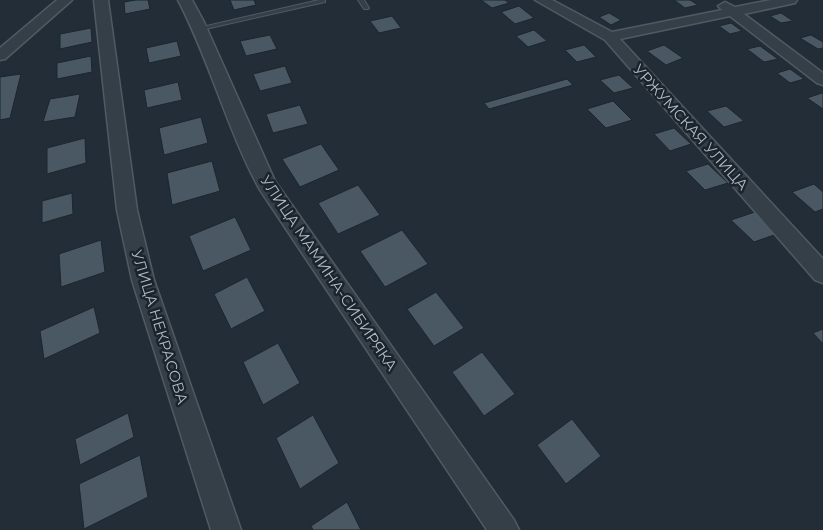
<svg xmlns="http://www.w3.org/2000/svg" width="823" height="530" font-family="Montserrat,sans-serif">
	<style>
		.building { fill: #4a5863; stroke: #1d262e }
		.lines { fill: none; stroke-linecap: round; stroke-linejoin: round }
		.service-casing { stroke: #505a62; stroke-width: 2 }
		.minor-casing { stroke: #505a62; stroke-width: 3 }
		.service { fill: #353f48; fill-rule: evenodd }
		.minor { fill: #353f48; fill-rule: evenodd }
		.labels { text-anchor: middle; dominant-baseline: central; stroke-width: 5; stroke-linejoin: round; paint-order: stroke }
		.street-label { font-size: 15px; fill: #b0bac4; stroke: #1b242c }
	</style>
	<rect width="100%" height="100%" fill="#222d37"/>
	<path class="building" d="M136 0H148L150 9 125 14 124 2Z
		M230 0H254L256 5 234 10Z
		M481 0H505L509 3 492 8Z
		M674 0H690L698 5 685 8Z
		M519 6 534 18 515 24 501 12Z
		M609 13 621 20 611 25 599 17Z
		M781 13 793 21 781 23 770 16Z
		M392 16 401 28 379 33 370 21Z
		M731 23 742 31 730 34 719 26Z
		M91 28 92 42 60 49V34Z
		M534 30 547 41 528 47 516 36Z
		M270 35 277 49 246 56 240 41Z
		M811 35 823 42V48L818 49 800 38Z
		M177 41 181 56 149 63 146 48Z
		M584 45 596 57 577 62 565 50Z
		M664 45 683 58 666 65 647 51Z
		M760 46 778 59 764 62 747 49Z
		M91 56 92 72 57 79V63Z
		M285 66 292 83 260 91 253 74Z
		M790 69 804 79 790 83 777 73Z
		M21 74 10 118 0 120V77Z
		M619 75 633 88 614 93 600 80Z
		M567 79 573 85 489 109 484 103Z
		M178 82 182 100 147 108 144 90Z
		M822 93H823V109L807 98Z
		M80 94 75 117 43 122 50 99Z
		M613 101 632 120 606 128 587 109Z
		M300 105 308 124 273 133 266 114Z
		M726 106 744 121 724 127 707 111Z
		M201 117 208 143 164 155 159 128Z
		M674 128 691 144 670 151 654 134Z
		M85 138 86 163 47 174V148Z
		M321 144 339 170 300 187 282 159Z
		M212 161 220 191 172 205 167 173Z
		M708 164 728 183 705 190 686 171Z
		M814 184 823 192V209L815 212 792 192Z
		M358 185 380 215 338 234 318 203Z
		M72 193 73 214 42 223V201Z
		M755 212 777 234 754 242 731 220Z
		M235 217 251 250 203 271 189 236Z
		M402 230 428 264 385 287 360 251Z
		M101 240 105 272 61 287 59 254Z
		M247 277 265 311 231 329 214 294Z
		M436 292 464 328 434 346 407 309Z
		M94 307 100 333 44 359 40 331Z
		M823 329V344L813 333Z
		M278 343 300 383 263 405 243 362Z
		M482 352 515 394 484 416 452 372Z
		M128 413 134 437 80 465 75 439Z
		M313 415 339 463 300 489 276 438Z
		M572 419 601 456 566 484 537 445Z
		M140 455 148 497 84 529 79 484Z
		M347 502 361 530H313L311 526Z"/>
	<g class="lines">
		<g class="service-casing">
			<path id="service" d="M319 0H325V2L201 30 198 28Z
				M358 0H364L369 8 368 9H364Z"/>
		</g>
		<g class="minor-casing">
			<path id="minor" d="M57 0H72L5 59 0 60V48Z
				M94 0H108L137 210 154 280 241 530H211L132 280 117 210Z
				M178 0H192L204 22 275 181 514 520 519 530H487L260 190C227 130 210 61 178 0Z
				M535 0H552L612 32 722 10 718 6 725 2 735 7 771 0H797L795 3 744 14 823 73V85L817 83 730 16 620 39 823 259V283L815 280 605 40Z"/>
		</g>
		<use href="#service" class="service"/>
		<use href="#minor" class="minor"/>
	</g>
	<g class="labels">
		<g class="street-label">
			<text transform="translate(691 127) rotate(48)">УРЖУМСКАЯ УЛИЦА</text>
			<text transform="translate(329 273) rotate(56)">УЛИЦА МАМИНА-СИБИРЯКА</text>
			<text transform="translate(160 327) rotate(73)">УЛИЦА НЕКРАСОВА</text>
		</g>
	</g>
</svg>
